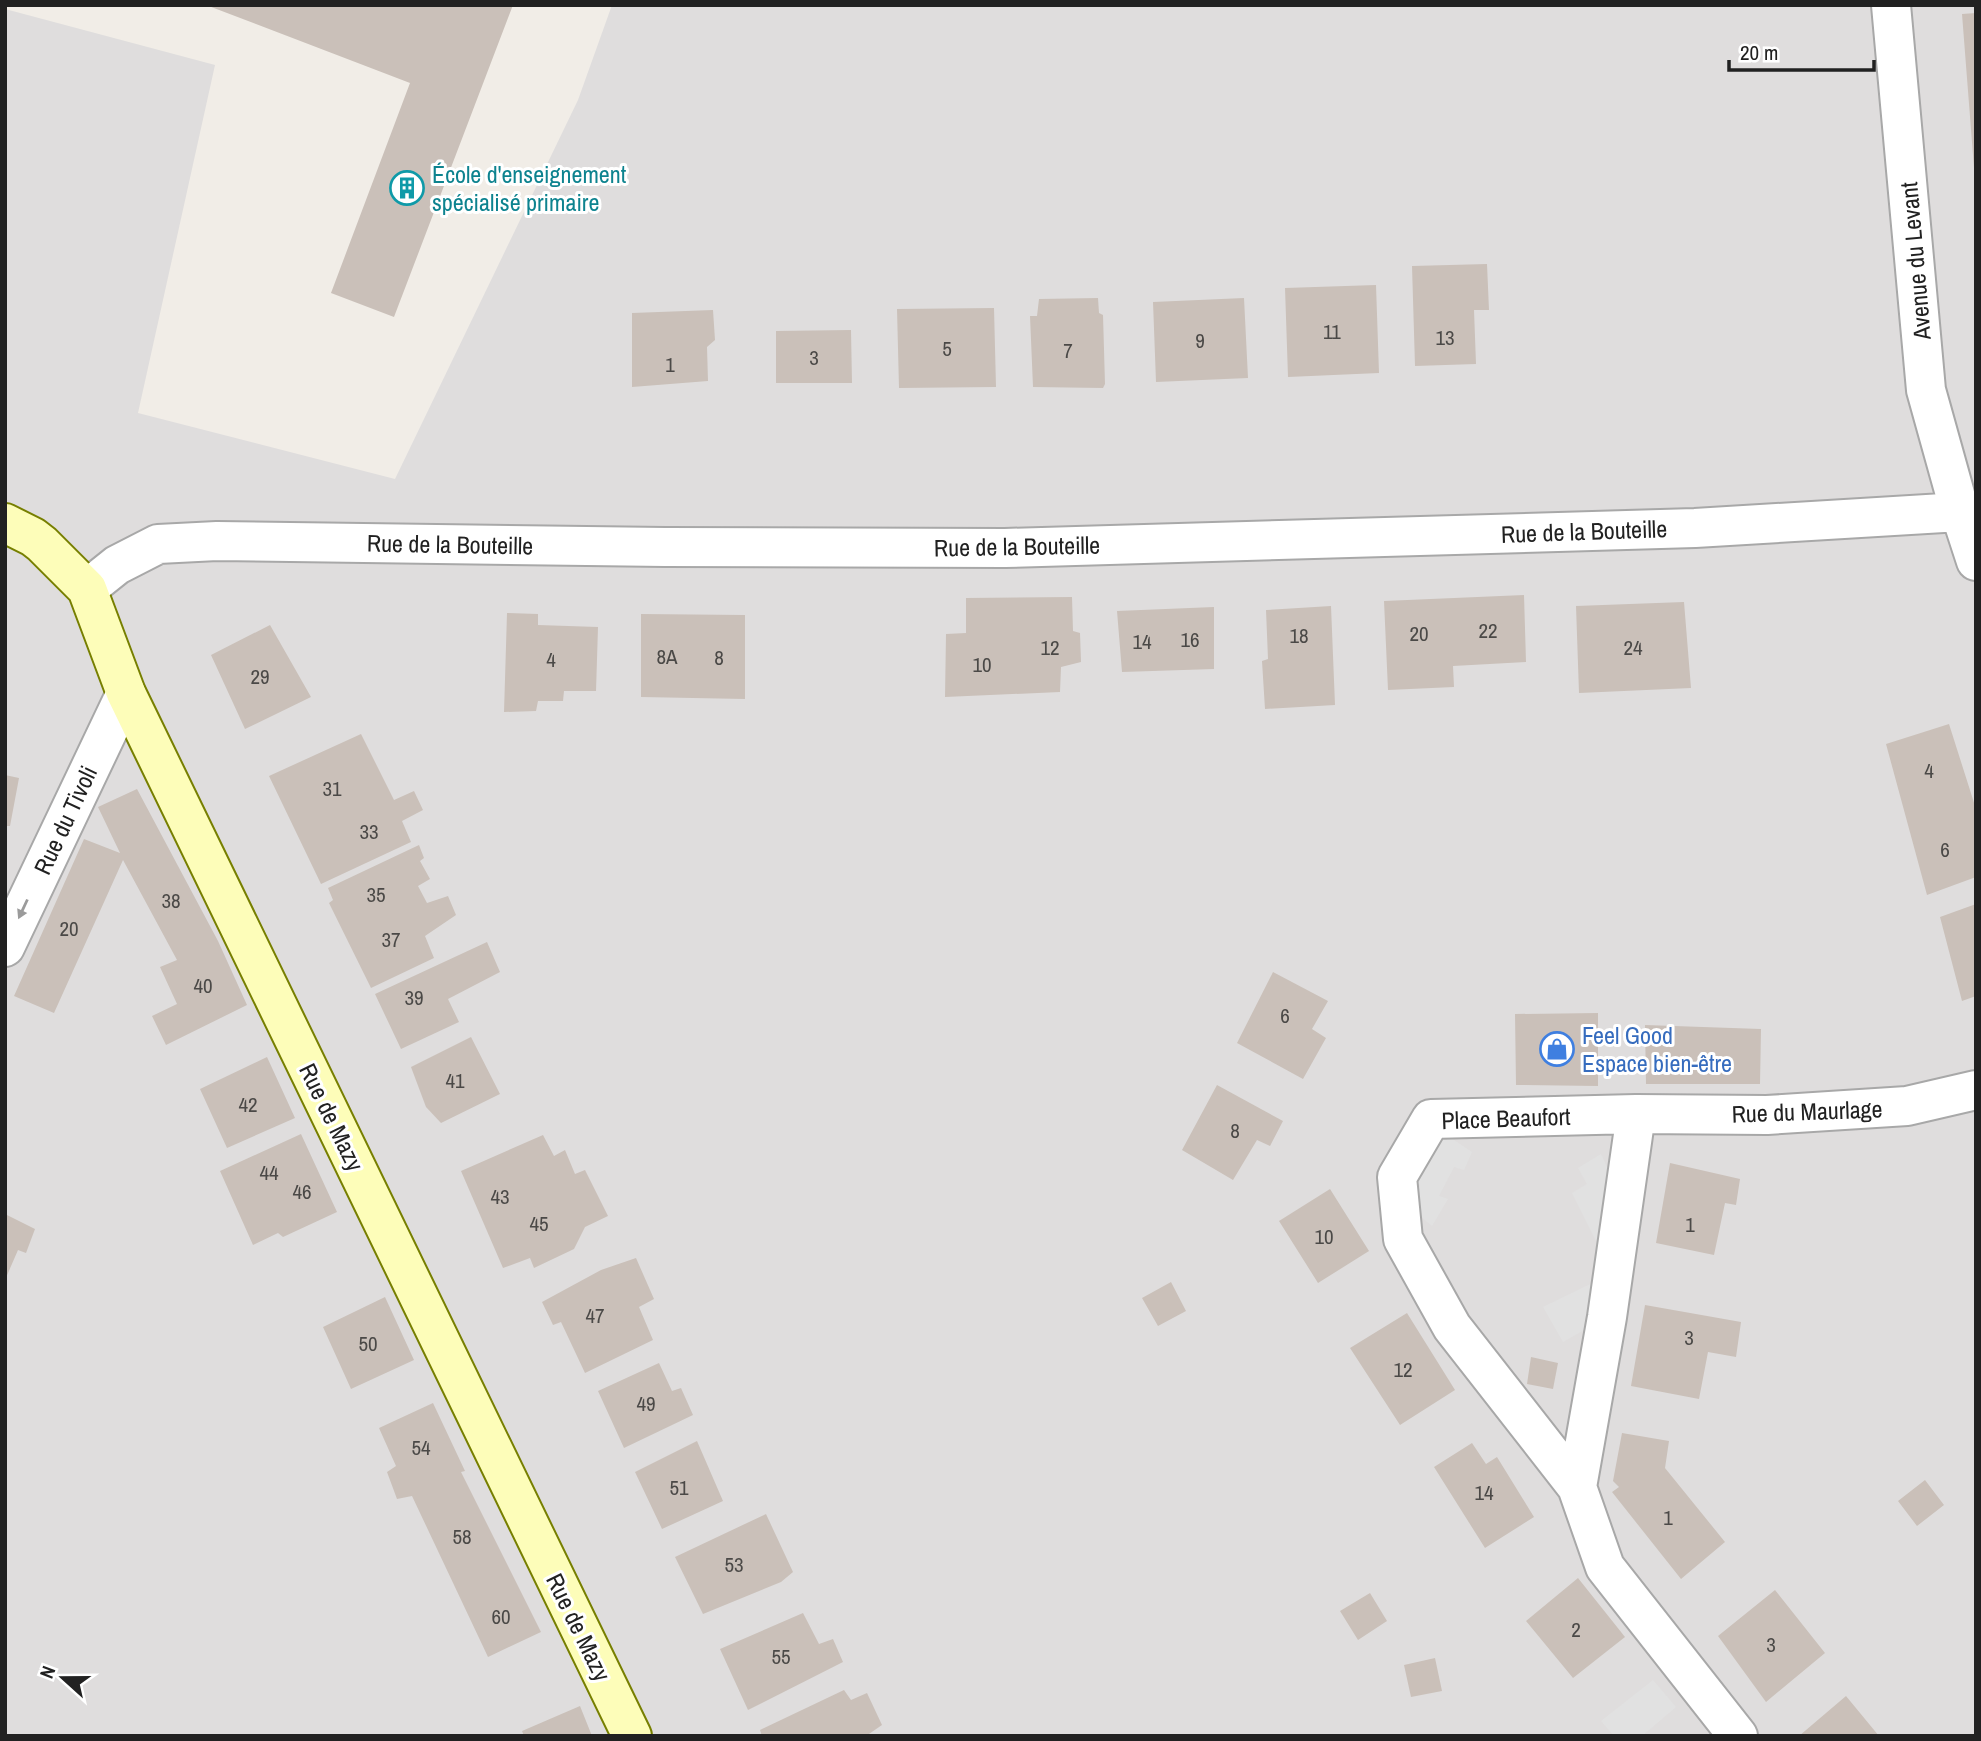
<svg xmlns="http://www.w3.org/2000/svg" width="1981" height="1741" font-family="'Archivo Narrow',sans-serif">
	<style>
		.residential { fill: #dfdddd }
		.parking { fill: #e1e1e1 }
		.building { fill: #cac0b9 }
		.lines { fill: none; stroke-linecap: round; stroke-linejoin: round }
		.street-casing { stroke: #a8a8a8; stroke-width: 42 }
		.secondary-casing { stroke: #777f00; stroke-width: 42 }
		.street { stroke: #fff; stroke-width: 38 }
		.secondary { stroke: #fdfdb9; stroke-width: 38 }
		.oneway { fill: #9b9b9b }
		.labels { text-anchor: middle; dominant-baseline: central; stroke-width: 6; stroke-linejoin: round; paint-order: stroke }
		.number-label { font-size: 21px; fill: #4b4947 }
		.culture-label { font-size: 24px; fill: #0d838f; stroke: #fff; text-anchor: start }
		.street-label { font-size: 24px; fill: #212121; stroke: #fff }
		.shop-label { font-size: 24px; fill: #366cbe; stroke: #fff; text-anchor: start }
	</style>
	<rect width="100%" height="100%" fill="#f1ede7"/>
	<path class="residential" d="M612 5H1976V1736H5V9L215 65 138 413 395 479 578 100Z"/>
	<path class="parking" d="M1445 1134 1472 1152 1464 1170 1454 1167 1439 1196 1448 1199 1432 1226 1408 1206 1420 1185 1412 1181 1425 1149 1436 1150Z
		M1601 1154 1623 1202 1598 1245 1572 1193 1587 1184 1578 1168Z
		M1613 1273 1607 1317 1563 1342 1543 1307Z
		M1653 1680 1676 1707 1642 1736H1614L1601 1721Z"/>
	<path class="building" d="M206 5H513L394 317 331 293 410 83Z
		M1976 13V168H1974L1962 14Z
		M1487 264 1489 310H1474L1476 364 1415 366 1412 266Z
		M1376 285 1379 373 1288 377 1285 288Z
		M1098 298 1099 313 1103 315 1105 384 1103 388 1033 387 1030 316H1037L1039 299Z
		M1244 298 1248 378 1156 382 1153 302Z
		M994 308 996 387 899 388 897 309Z
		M713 310 715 340 707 347 708 381 632 387V313Z
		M851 330 852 383H776V331Z
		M1524 595 1526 662 1453 666 1454 687 1388 690 1384 601Z
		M1072 597 1073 631 1080 633 1081 662 1061 667 1060 692 945 697 946 634 966 633V598Z
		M1684 602 1691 688 1579 693 1576 606Z
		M1331 606 1335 705 1265 709 1262 661 1268 659 1266 610Z
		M1214 607V669L1122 672 1117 611Z
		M507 613 538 614V625L598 627 596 691H564L563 701H538L536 711 504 712Z
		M641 614 745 615V699L641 697Z
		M270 625 311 697 245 729 211 655Z
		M1949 724 1976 809V877L1927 895 1886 744Z
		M361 734 394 800 414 791 423 810 402 821 411 842 321 884 269 776Z
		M5 775 19 778 10 826H5Z
		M137 789 218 941 247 1005 166 1045 152 1016 177 1004 160 967 177 960 123 860 54 1013 14 996 84 839 120 853 98 807Z
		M419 845 424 858 420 861 430 879 418 886 427 903 448 896 456 915 425 936 434 958 371 988 329 903 333 900 328 888Z
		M1976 904V996L1962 1001 1940 917Z
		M487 942 500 972 448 999 459 1022 401 1049 375 994Z
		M1273 972 1328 1001 1312 1029 1326 1038 1303 1079 1237 1043Z
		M1598 1013V1086L1516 1085 1515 1014Z
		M1645 1025 1761 1029 1760 1084H1646Z
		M471 1037 500 1094 441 1123 426 1107 411 1067Z
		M267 1057 295 1118 227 1148 200 1089Z
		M1217 1085 1283 1121 1270 1146 1257 1140 1233 1180 1182 1150Z
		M301 1134 337 1212 283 1237 278 1233 253 1245 220 1171Z
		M543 1135 554 1156 565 1150 575 1174 585 1170 608 1216 585 1227 574 1249 534 1268 530 1258 503 1268 461 1171Z
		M1670 1163 1740 1179 1736 1205 1725 1203 1714 1255 1656 1243Z
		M1330 1189 1369 1251 1318 1283 1279 1221Z
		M5 1214 35 1229 26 1253 18 1250 5 1280Z
		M636 1258 654 1299 639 1307 653 1340 585 1373 561 1322 553 1325 542 1302 601 1270Z
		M1171 1282 1186 1311 1158 1326 1142 1298Z
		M385 1297 414 1360 351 1389 323 1327Z
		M1645 1305 1741 1322 1736 1357 1708 1352 1699 1399 1631 1386Z
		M1407 1313 1455 1390 1400 1425 1350 1348Z
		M1531 1357 1558 1363 1553 1389 1527 1384Z
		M659 1363 672 1391 681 1388 693 1415 624 1448 598 1391Z
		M433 1403 465 1471 461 1472 541 1632 488 1657 412 1496 397 1499 387 1472 396 1466 379 1428Z
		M1622 1433 1669 1441 1665 1468 1725 1542 1681 1579 1612 1492 1619 1487 1613 1481Z
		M697 1441 723 1501 662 1529 635 1472Z
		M1472 1443 1486 1464 1497 1457 1534 1517 1485 1548 1434 1467Z
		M1925 1480 1944 1505 1917 1526 1898 1501Z
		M766 1514 793 1572 781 1582 703 1614 675 1557Z
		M1578 1578 1625 1637 1573 1678 1526 1621Z
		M1775 1590 1825 1653 1766 1702 1718 1636Z
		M1370 1593 1387 1621 1358 1640 1340 1611Z
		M803 1613 819 1644 833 1639 843 1662 748 1710 720 1649Z
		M1435 1658 1442 1691 1411 1697 1404 1665Z
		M844 1690 851 1700 867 1693 882 1725 866 1736H762L760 1730Z
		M1846 1696 1879 1736H1799Z
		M580 1706 592 1736H524L522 1731Z"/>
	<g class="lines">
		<g class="street-casing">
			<path id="street" d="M1891 5 1926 390 1960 512 1976 561
				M87 589 117 565 158 544 217 541 665 547 1005 548 1695 528 1960 512
				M5 947 126 693
				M1577 1487 1607 1317 1636 1114
				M1738 1736 1605 1567 1577 1487 1452 1327 1403 1239 1397 1177 1431 1119 1636 1114 1767 1115 1907 1106 1976 1090"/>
		</g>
		<g class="secondary-casing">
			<path id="secondary" d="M5 523 33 537 42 544 87 589 126 693 632 1736"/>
		</g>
		<use href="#street" class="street"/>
		<use href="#secondary" class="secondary"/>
	</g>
	<defs><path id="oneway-solid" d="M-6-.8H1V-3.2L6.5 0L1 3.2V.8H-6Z" transform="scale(1.75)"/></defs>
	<use class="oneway" href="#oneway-solid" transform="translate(23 909) rotate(115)"/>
	<defs>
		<g id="building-ring" transform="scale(1.75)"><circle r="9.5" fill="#fff" stroke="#0f9aa8" stroke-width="1.5"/><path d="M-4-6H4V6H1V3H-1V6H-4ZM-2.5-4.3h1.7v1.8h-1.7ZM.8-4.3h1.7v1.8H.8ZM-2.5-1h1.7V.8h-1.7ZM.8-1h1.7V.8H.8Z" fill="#0f9aa8"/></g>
		<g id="shop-ring" transform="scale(1.75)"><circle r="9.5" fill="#fff" stroke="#3f7fe0" stroke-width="1.5"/><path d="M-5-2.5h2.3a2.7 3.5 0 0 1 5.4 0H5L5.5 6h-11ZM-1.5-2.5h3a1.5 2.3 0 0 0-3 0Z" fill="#3f7fe0"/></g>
	</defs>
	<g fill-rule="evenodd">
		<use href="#building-ring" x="407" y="188"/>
		<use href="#shop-ring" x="1557" y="1049"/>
	</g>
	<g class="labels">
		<g class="number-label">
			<text x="1332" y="331">11</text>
			<text x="1445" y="337">13</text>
			<text x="1200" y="340">9</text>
			<text x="947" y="348">5</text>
			<text x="1068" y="350">7</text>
			<text x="814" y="357">3</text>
			<text x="670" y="364">1</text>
			<text x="1488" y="630">22</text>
			<text x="1419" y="633">20</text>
			<text x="1299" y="635">18</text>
			<text x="1190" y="639">16</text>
			<text x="1142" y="641">14</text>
			<text x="1050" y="647">12</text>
			<text x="1633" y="647">24</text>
			<text x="667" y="656">8A</text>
			<text x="719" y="657">8</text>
			<text x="551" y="659">4</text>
			<text x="982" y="664">10</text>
			<text x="260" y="676">29</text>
			<text x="1929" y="770">4</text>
			<text x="332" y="788">31</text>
			<text x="369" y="831">33</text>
			<text x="1945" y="849">6</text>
			<text x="376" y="894">35</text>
			<text x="171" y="900">38</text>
			<text x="69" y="928">20</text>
			<text x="391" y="939">37</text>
			<text x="203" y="985">40</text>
			<text x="414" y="997">39</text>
			<text x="1285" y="1015">6</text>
			<text x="455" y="1080">41</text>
			<text x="248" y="1104">42</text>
			<text x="1235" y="1130">8</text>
			<text x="269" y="1172">44</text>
			<text x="302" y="1191">46</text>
			<text x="500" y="1196">43</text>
			<text x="539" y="1223">45</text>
			<text x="1690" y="1224">1</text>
			<text x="1324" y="1236">10</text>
			<text x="595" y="1315">47</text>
			<text x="1689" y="1337">3</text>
			<text x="368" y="1343">50</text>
			<text x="1403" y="1369">12</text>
			<text x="646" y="1403">49</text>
			<text x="421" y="1447">54</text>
			<text x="679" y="1487">51</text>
			<text x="1484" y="1492">14</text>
			<text x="1668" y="1517">1</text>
			<text x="462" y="1536">58</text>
			<text x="734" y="1564">53</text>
			<text x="501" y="1616">60</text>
			<text x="1576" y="1629">2</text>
			<text x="1771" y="1644">3</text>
			<text x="781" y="1656">55</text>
		</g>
		<g class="culture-label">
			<text x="432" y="174">École d'enseignement<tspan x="432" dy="28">spécialisé primaire</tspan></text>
		</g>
		<g class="street-label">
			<text transform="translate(1915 261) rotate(-95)">Avenue du Levant</text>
			<text transform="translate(1584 531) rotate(-2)">Rue de la Bouteille</text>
			<text transform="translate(450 544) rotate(1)">Rue de la Bouteille</text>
			<text transform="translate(1017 546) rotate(-1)">Rue de la Bouteille</text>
			<text transform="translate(65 820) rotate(-65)">Rue du Tivoli</text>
			<text transform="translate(1807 1111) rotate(-2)">Rue du Maurlage</text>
			<text transform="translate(332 1117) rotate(64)">Rue de Mazy</text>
			<text transform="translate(1506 1118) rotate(-2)">Place Beaufort</text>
			<text transform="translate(579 1627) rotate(64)">Rue de Mazy</text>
		</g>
		<g class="shop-label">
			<text x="1582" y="1035">Feel Good<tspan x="1582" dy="28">Espace bien-être</tspan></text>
		</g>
	</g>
	<rect width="1981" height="1741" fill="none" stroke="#212121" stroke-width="14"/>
	<g transform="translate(63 1678) rotate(291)" stroke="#ffffff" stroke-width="5" paint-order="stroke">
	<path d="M0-5L12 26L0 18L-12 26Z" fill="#212121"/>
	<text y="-10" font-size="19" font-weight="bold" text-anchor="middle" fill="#212121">N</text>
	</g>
	<path d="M1729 60v10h145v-10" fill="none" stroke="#212121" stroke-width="3.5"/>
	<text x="1740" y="60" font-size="21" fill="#212121" stroke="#ffffff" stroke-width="5" paint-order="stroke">20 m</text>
</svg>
